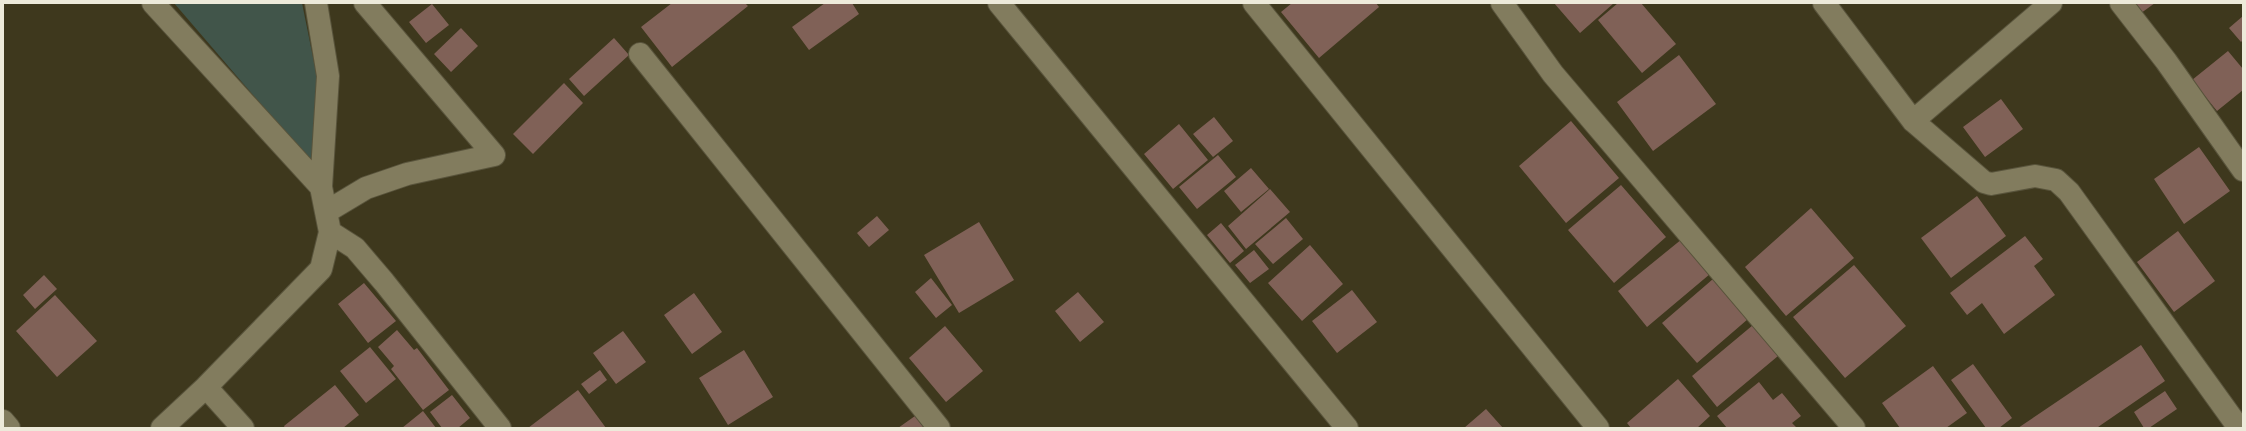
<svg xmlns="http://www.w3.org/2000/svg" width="2246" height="431" font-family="'Source Sans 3',sans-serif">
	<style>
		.green { fill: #41554a }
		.building { fill: #806157 }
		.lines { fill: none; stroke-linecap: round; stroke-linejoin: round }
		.street-casing { stroke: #59543c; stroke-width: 24 }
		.street { stroke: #827c5e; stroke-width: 22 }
	</style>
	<rect width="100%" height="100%" fill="#3e381d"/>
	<path class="green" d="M174 3H302L317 77 315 167Z"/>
	<path class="building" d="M672 3H745L748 6 672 67 641 27Z
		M825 3H852L859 14 809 50 792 27Z
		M1292 3H1376L1379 7 1319 58 1281 12Z
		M1554 3H1614L1580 33Z
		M1618 3H1641L1676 44 1642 73 1598 20Z
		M2127 3H2155L2137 16Z
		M432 4 449 25 426 43 409 22Z
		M2243 16V40L2241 42 2229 28Z
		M461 28 478 46 451 72 434 54Z
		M614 38 629 55 584 96 569 79Z
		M2228 51 2243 69V90L2217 111 2192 80Z
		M1679 55 1716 104 1653 151 1617 102Z
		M564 83 583 103 533 154 513 134Z
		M2001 99 2023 129 1985 157 1963 127Z
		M1214 117 1233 141 1213 157 1193 134Z
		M1571 121 1619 178 1566 223 1519 166Z
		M1179 124 1208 160 1173 189 1144 154Z
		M2199 147 2230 191 2184 224 2154 179Z
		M1218 155 1236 177 1197 209 1179 187Z
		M1251 168 1269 189 1241 212 1224 191Z
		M1621 185 1666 237 1614 283 1568 230Z
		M1270 189 1290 212 1246 249 1228 226Z
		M1977 196 2006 236 1951 278 1921 238Z
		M1811 208 1854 258 1786 316 1745 267Z
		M877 216 889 230 869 247 857 233Z
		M1286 218 1303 239 1273 264 1255 244Z
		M979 222 1014 280 959 313 924 255Z
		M1221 223 1244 251 1230 263 1207 235Z
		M2178 231 2215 281 2174 312 2137 262Z
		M2025 236 2043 259 2034 266 2055 295 2004 334 1982 303 1967 315 1950 293Z
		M1682 239 1710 274 1647 327 1618 291Z
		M1310 245 1343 284 1302 321 1268 283Z
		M1254 250 1269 269 1250 283 1235 265Z
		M1854 265 1906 326 1845 378 1793 317Z
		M44 275 57 289 35 309 23 295Z
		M931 278 952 305 936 318 915 292Z
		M1713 279 1748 319 1697 363 1662 323Z
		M364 283 396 321 368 343 338 304Z
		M1352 290 1377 322 1337 353 1312 321Z
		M1078 292 1104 322 1080 342 1055 311Z
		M694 293 722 332 692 354 664 315Z
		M55 295 97 341 57 377 16 331Z
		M1753 325 1778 356 1717 407 1692 376Z
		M945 326 983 371 946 402 909 358Z
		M397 330 414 350 417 348 449 390 423 410 391 369 394 366 378 347Z
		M623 331 646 362 616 384 593 353Z
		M2141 345 2165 381 2098 427 2018 428Z
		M370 347 396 379 366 403 340 371Z
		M744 350 773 397 728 425 699 378Z
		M1973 364 2012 418 1999 428H1986L1951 380Z
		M1933 366 1967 413 1946 428H1900L1882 403Z
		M600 370 607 380 589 394 581 384Z
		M1678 379 1710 416 1697 428H1631L1627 423Z
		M1759 382 1773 400 1782 393 1801 416 1792 423 1797 428H1727L1717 416Z
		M335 385 359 415 343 428H285L284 426Z
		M578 390 606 428H528Z
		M2165 391 2177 409 2149 428H2144L2134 412Z
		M452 395 470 418 458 428H442L430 412Z
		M1486 409 1503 428H1464Z
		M423 411 436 428H402Z
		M915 416 924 428H898Z"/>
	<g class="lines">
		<g class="street-casing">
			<path id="street" d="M153 3 321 187
				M999 3 1347 428
				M1254 3 1598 428
				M1502 3 1553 74 1854 428
				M1824 3 1913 121 1984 182 1991 184 2035 176 2056 180 2069 192 2239 428
				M2121 3 2166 61 2243 170
				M640 54 939 428
				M1913 121 2051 3
				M326 212 366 188 407 174 494 155 365 3
				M330 232 355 248 384 282 500 428
				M206 387 243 428
				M3 421 9 428
				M162 428 206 387 321 269 330 232 321 187 328 76 316 3"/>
		</g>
		<use href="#street" class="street"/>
	</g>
	<rect width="2246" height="431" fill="none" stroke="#edeada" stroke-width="8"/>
</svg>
